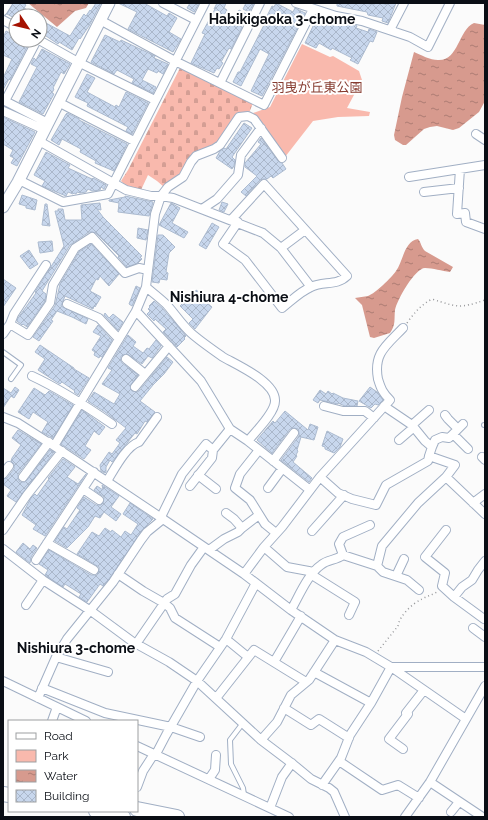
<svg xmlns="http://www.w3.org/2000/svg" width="488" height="820" font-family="Raleway,'Noto Sans JP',sans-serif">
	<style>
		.cemetery { fill: url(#cemetery-stones) }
		.park { fill: #f9b9ad }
		.water { fill: url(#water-ripples) }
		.building { fill: url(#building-cross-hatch); stroke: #acbbd0 }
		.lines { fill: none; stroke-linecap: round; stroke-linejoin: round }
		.lane-casing { stroke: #a1afc4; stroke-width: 6 }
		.street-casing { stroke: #a1afc4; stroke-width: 10 }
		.secondary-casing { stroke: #a1afc4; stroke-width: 13 }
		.highway-casing { stroke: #a1afc4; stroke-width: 16 }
		.path { stroke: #97989b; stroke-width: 1.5; stroke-dasharray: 1 3; stroke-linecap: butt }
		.lane { stroke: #fff; stroke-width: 4 }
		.street { stroke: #fff; stroke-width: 8 }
		.secondary { stroke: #fff; stroke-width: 11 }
		.highway { stroke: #fff; stroke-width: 14 }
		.labels { text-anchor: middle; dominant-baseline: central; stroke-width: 4; stroke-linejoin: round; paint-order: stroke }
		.park-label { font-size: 13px; fill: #873c30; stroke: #fff }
		.neighbourhood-label { font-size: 14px; font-weight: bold; fill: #0a0e15; stroke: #fff }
	</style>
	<defs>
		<pattern id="cemetery-stones" width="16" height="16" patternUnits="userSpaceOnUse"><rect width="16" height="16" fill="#f9b9ad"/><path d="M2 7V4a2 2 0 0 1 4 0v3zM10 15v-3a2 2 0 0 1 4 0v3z" fill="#d49e94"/></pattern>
		<pattern id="water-ripples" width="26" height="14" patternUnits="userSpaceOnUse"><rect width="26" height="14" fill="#d79a8e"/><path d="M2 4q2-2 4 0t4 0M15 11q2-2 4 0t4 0" fill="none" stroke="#ad7c73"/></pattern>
		<pattern id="building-cross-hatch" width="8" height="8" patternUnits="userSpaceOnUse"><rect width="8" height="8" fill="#c8d7ed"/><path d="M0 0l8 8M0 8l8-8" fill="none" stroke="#aab7ca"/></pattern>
	</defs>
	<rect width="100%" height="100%" fill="#fbfbfb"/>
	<path class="cemetery" d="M181 66 253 103 249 113 217 143 196 154 182 175 164 187 157 181 148 175 141 190 126 186 121 181 128 170Z"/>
	<path class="park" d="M302 44 330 57 333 56 359 71 362 80 347 108 370 112 369 116 338 117 313 121 285 157 253 113 270 107Z"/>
	<path class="water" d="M28 3H89L86 8 75 11 57 27Z
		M474 23 485 25V101L479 112 459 128 453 130 437 126 430 127 424 129 406 145H403L395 140 394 135 402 97 414 52C421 55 430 60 438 60 459 61 458 30 474 23Z
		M418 239C421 242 421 247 425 251L453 267 450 272C442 271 433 268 425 268 415 268 397 300 395 310 394 319 396 325 390 333L374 338 370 337 362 305 355 298C359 297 364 297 368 296 376 293 391 278 396 271 403 262 404 241 418 239Z"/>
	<path class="building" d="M13 3H23L26 5 24 8 38 16H16V19L7 14Z
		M96 3H101L89 26 80 39 79 38 72 50 59 42 58 44 40 32 46 23 70 36 84 14 86 16 90 10 91 11Z
		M118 3H144L167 16 169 13 177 18 169 32 181 39 173 52 128 29 137 12Z
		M190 3H199L194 12 187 8Z
		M217 3H226L224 8 227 10 224 15 233 20 239 10 246 14 240 26 242 27 231 49 229 48 221 62 223 63 219 69 217 68 214 73 191 63 205 34 202 33 215 9H214Z
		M246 3H254L249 12 243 9Z
		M276 3 293 12 295 8 305 13 262 96 251 91 269 54 260 49 241 86 233 82 238 72H240L264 25 260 23 263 16 266 18 272 6 274 7Z
		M337 3H366L374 5V3H382L387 5 388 3H396L388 23 382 21 383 18 368 15 367 12 337 6Z
		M317 16 347 26V24L355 25 357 26 356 28 368 32 369 29 377 32 373 42 370 41 358 64 350 60 352 58 332 48 331 50 319 43 316 48 305 43 316 20 315 19Z
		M6 31 16 36V40H24L29 43 10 80 9 79 3 90V78L12 59 3 55V38Z
		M105 35 120 42 121 40 155 56 154 58 168 64 163 74 158 71 157 73 148 69 142 80 156 87 153 93 132 83 134 79 117 70 114 74 91 62Z
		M42 49 70 64 64 74 61 72 53 88 54 89 52 93 54 94 43 114 19 102 37 67 31 64 34 58 36 60Z
		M87 74 95 78 87 92 115 107 116 105 119 107 126 92 148 103 132 134 126 131 128 127 87 106 88 103 75 97Z
		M67 113 79 119V120L127 144 114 171 95 163 96 161 80 152 81 149 62 139 59 145 51 140 66 114Z
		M3 117 35 132 17 166 11 163 14 158 10 156 13 150 3 144Z
		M244 123 252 128 232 157 235 160 234 166 232 169 216 158 220 151 224 148 226 149Z
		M261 138 278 161 282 163 286 169 273 178 271 176 267 179H263L260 180 246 196 241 192 257 176 245 167V163L261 144 258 142Z
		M46 152 70 165 68 168 92 179 93 178 106 185 104 189 101 187 100 190 92 191 88 189 86 192 80 193 77 192 76 194 74 193 73 194 68 192 66 196 42 186 45 181 34 175Z
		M22 195 37 200 35 210 26 208V206L19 204Z
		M125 196 153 202 149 216 118 212 119 203 109 201V200L125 197Z
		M222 202 228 204 224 212 219 210Z
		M100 203 101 210 97 209 103 217 142 256 140 257 142 259 138 263 127 267 118 257 119 256 96 233 92 232H89L70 245 42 291 46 294 45 301 27 327 23 324 22 325 17 321 18 318 36 293 35 292 64 246 55 211H58V209H63L65 220H82L81 207H83H81V205Z
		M171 203 180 208 172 223 188 232 184 238 159 225Z
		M45 204H47L50 226 42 225Z
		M212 223 219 227 206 249 199 245Z
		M138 228 148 230 146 240 137 238Z
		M158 235H163L175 247 169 253 166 272 168 273 167 280 160 279 159 283 152 282Z
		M52 241 53 251 40 253 38 242Z
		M91 244 119 274 109 286 100 276 98 280 96 279 90 291 101 297 95 307 94 306 93 309 65 296 61 306 88 319 86 324 72 317 57 311 51 320 53 321 39 341 33 337 55 306 60 284 79 252Z
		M29 250 38 264 30 269 20 256Z
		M3 279 16 288 3 307Z
		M136 286 140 288 132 306 129 304Z
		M196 290 203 295 201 298 212 307 195 329 189 323 193 319 180 306Z
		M154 301 163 309 186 336 184 338 185 339 177 347 163 332 166 329 155 319 154 321 147 314 150 311 148 309 150 307 149 306Z
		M105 313 109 318 113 314 123 322 118 330 104 315Z
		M98 325 112 340 102 357 100 356 99 358 94 355 95 352 92 350 101 336 93 332Z
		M128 335 136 342 133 346 143 353 147 348 149 349 156 340 161 346 152 358 148 356 142 364 127 354 121 356V361L122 363 138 375 130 386 132 391 137 392 139 391 167 357 173 362 164 374 153 385 140 401 155 412 147 422 145 421 137 434 135 433 112 462 110 460 106 467V472L105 473 101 471 100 465 109 452 112 454 120 443 116 440 126 428 105 412 88 401 94 392 114 404 120 394 102 384 112 370 108 368Z
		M40 345 74 368V369L89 378 78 395 74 392 75 391 62 382 60 384 55 381 38 370 45 359 35 352Z
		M15 387 19 390 14 398 11 396 3 408V388L11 393Z
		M370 387 377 392 383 400 378 405 375 404 371 408 359 401Z
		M34 388 45 395 49 391 73 405 53 438 42 432 48 422 33 412 29 419 18 412Z
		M320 390 326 394 328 391 332 394 333 393 343 398 358 401 357 406H345L338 403V404L320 400 318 403 313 400Z
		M82 410 105 427 99 435 94 431 85 446 91 450 84 459 61 444Z
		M285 411 308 430 310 424 318 427 314 440 301 437 297 450 298 451 296 455 297 456 293 462 312 478 309 482 281 460 299 436V433L298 429 294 428 290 429 272 453 257 440 273 421 275 423Z
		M18 430 41 444 18 474V479L20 482H25L27 480 50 450 54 452 16 502 7 496 11 490 3 484V479L7 478 14 469V464L11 461 12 458 21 445 12 438Z
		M327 431 343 439 340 447 334 453 325 449V447L322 446Z
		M63 459 75 467 67 477 78 484 86 474 45 536 33 529 36 525 22 515 31 498 35 494 37 496 49 479 48 478Z
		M102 485 119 496 111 507 121 514 116 521 104 512 100 518 95 516 88 527 67 548 55 541 64 527 67 529 80 510 77 508 84 497 96 505H101L103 503 104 497 94 490 97 486 103 490Z
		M130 503 153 519 143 529 109 579 103 586 100 584 87 602 79 597 81 594 65 584 63 587 45 575 48 570 39 564 49 550 91 575H97L99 570V567L77 554 92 532 99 536 105 528 111 532 112 530 121 537 125 531 131 535 138 524 123 514Z
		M23 543 30 549 33 545 37 548 31 557 30 563 16 552Z"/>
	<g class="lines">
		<g class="lane-casing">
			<path id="lane" d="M3 352 21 365 11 379
				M484 425H485
				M243 723 230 740 231 764 243 788 244 795"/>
		</g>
		<g class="street-casing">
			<path id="street" d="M163 3 196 20
				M296 3 336 16 362 21 410 37 428 47 450 3
				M3 11 8 3
				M3 20 16 27
				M100 20 175 61 264 105 313 9
				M390 30 404 3
				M39 40 78 62 155 100
				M220 83 260 3
				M3 100 48 123
				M5 101 37 40
				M58 102 134 141
				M3 111 45 130
				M476 134 485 140
				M39 141 126 190 151 196H161L155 214 146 287 136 311 54 446
				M282 158 254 119 248 116 239 117 220 145 214 149 196 156 191 162 183 177 168 187 161 196 173 198 263 233 281 248 311 287
				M460 169 457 214 465 213 466 222 485 229
				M409 177 485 165
				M19 180 63 202 108 194 205 3
				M424 192 459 188
				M202 209 217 199 238 175 241 155 261 128
				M231 220 264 184 347 276C337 286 323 281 311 287 301 291 291 301 282 308L245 260 223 244 238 222
				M281 248 305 230
				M146 287C153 293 161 299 167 305 175 314 182 325 191 333 200 341 213 350 223 357 237 365 276 382 275 401 275 413 255 432 248 441L310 490
				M67 304 99 318 119 339
				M136 311 201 381 230 429 248 441
				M10 324 28 335 50 303 53 285 75 248 92 237 125 273 139 268 148 270
				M3 334 10 324 14 314 46 265
				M126 359 145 374
				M32 376C60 389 86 406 112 424
				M135 387 169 346
				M324 406 343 411H365L374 418
				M384 406 412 425 425 441 432 447 429 456
				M445 415 448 419 458 429
				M3 417 18 423 54 446 163 519 244 574 291 610 335 640 366 652 391 667 466 719
				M412 425 429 410
				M453 434 468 449
				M399 440 413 428
				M432 447 435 440 442 437 449 438 463 424
				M259 450 240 474 235 488 250 500 265 524 276 533
				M482 457 485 460
				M273 461 294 433
				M3 474 9 466
				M198 475 216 489
				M23 477 49 442
				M446 477 485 514
				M107 481C114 470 126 446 139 442L157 417
				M190 486 212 458 213 450
				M268 488 282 469
				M83 489 99 500
				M473 503 485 494
				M161 517 182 474 206 444 213 450 230 429
				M242 528 259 515
				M3 530 27 495 62 451
				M446 530 425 557 445 573 442 586 454 597 484 619 485 618
				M312 531 344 495
				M47 543 94 570
				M264 547 287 567 314 572
				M3 549 43 580 91 611 133 642 169 662 197 681 261 740 294 765 311 779 329 788 334 792 345 817
				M209 550 224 539 238 532 242 528 234 519 226 513
				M343 555 339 544 343 537 370 525
				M36 560 94 472
				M377 566 383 572 407 580 419 590
				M118 574 143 591 164 603 170 608 175 618 220 647
				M244 574 264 547 282 527 320 477 390 400C383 393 381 389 378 379 373 353 387 345 403 328
				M312 575 355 602 349 615
				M396 576 404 559
				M454 597 462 587 472 580 478 570 485 561
				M26 605 43 580
				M291 610C299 596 308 574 321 565 328 559 335 561 343 555L377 566 382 546 418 503 446 477 455 465 429 456 428 461 386 485 376 505 352 499 338 493 320 477
				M473 628 485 637
				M226 639 248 657
				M136 644 167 599 175 594 191 565 204 547
				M56 657 108 672
				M274 662 301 616
				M391 667H485
				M314 672 371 703
				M3 681 86 721
				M42 688 105 713 171 727 200 737
				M217 697 254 650 306 682
				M38 698 56 657 67 639 113 582 141 540 147 532 163 519
				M284 708 311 725 319 719 349 738
				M52 721 57 707
				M261 740 277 722 291 695 309 680 335 640
				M137 746 289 817
				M403 749 389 739 408 714 406 713 424 690
				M156 754 166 735 197 681 226 639 256 583
				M339 761 382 790 398 785 419 798
				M209 779 215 770 216 755
				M430 782 481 816
				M322 785 341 758 350 735 371 703 391 667
				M137 787 143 771 154 754
				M270 808 282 777 292 763
				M451 812 459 802
				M405 817 430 782 485 686"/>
		</g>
		<g class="secondary-casing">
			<path id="secondary" d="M3 207 18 182 109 3"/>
		</g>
		<g class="highway-casing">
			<path id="highway" d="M3 794 9 795
				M137 809 177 817
				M96 811 123 817"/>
		</g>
		<path class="path" d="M407 323C414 313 421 305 432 299 457 307 459 309 485 300
			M378 651 398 626C399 616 413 603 422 599 427 596 432 595 437 592"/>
		<use href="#lane" class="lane"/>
		<use href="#street" class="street"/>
		<use href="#secondary" class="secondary"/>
		<use href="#highway" class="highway"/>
	</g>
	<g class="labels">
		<g class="park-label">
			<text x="317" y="87">羽曳が丘東公園</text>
		</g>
		<g class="neighbourhood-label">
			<text x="282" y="19">Habikigaoka 3-chome</text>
			<text x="229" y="297">Nishiura 4-chome</text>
			<text x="76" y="648">Nishiura 3-chome</text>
		</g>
	</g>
	<rect width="488" height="820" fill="none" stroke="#0a0e15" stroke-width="8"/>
	<rect x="8" y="720" width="130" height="92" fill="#ffffff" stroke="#9d9fa1"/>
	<rect x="16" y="733" width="20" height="6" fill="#ffffff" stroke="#9d9fa1"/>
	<text x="44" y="740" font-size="12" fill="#0a0e15">Road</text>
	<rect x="16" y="750" width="20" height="12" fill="#f9b9ad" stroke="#9d9fa1"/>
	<text x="44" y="760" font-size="12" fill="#0a0e15">Park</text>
	<rect x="16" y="770" width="20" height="12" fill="url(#water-ripples)" stroke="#9d9fa1"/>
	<text x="44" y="780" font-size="12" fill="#0a0e15">Water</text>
	<rect x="16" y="790" width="20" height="12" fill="url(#building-cross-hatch)" stroke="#9d9fa1"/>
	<text x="44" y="800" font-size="12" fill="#0a0e15">Building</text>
	<g transform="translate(28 28) rotate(125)"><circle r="19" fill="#ffffff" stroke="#9d9fa1"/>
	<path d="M0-3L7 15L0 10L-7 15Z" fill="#a51201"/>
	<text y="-6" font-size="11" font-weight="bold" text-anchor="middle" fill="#0a0e15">N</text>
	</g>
</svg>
